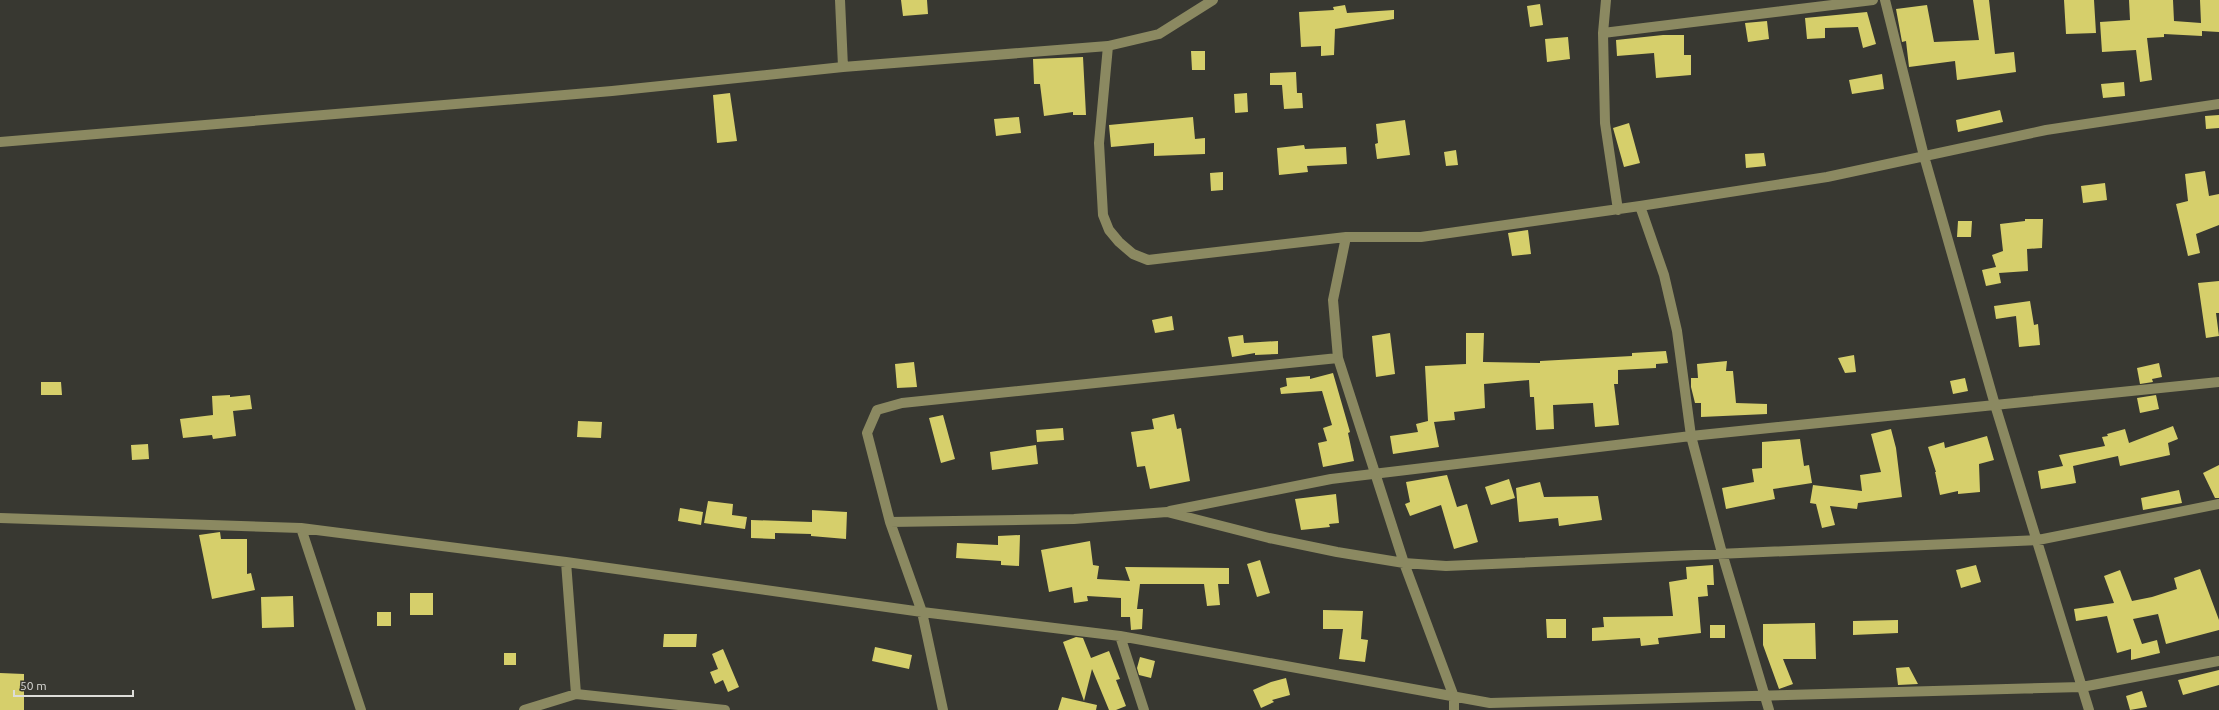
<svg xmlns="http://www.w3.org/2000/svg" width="2219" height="710" font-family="Ubuntu,sans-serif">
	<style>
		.building { fill: #d6cf6b }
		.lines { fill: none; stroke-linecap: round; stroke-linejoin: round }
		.minor { stroke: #8b8961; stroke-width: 10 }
	</style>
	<rect width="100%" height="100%" fill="#383831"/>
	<path class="building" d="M901 0H927L928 14 903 16Z
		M1973 0H1989L1995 54 2014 52 2016 72 1957 80 1955 61 1909 67 1906 41 1902 42 1896 9 1927 5 1934 42 1979 40Z
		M2064 0H2094L2096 33 2066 34Z
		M2129 0H2173L2174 21 2201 23 2200 0H2219V32L2202 31V36L2164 34V37L2147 38 2152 80 2140 82 2136 50 2102 52 2100 22 2130 20Z
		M1540 4 1543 25 1530 27 1527 6Z
		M1345 5 1347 13 1394 10V19L1335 29 1334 55 1321 56V46L1301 47 1299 12 1334 10 1333 7Z
		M1867 12 1876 44 1863 48 1858 27 1825 28V38L1807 39 1805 18Z
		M1767 21 1769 39 1748 42 1745 23Z
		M1663 35H1684V55H1691V75L1656 78 1654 53 1617 56 1616 40Z
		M1568 37 1570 59 1547 62 1545 39Z
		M1191 51H1205V70H1192Z
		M1083 57 1086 115H1073V112L1044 116 1040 84H1034L1033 59Z
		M1296 72 1297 93H1302L1303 108 1284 109 1282 85H1270V73Z
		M1882 74 1884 89 1852 94 1849 80Z
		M2124 82 2125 96 2103 98 2101 84Z
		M730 93 737 141 717 143 713 95Z
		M1247 93 1248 112 1235 113 1234 94Z
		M2000 110 2003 122 1958 132 1956 120Z
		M2219 115V128L2206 129 2205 116Z
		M1019 117 1021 133 996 136 994 119Z
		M1193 117 1195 139 1205 138V154L1154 156V143L1111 147 1109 125Z
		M1405 120 1410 155 1377 159 1375 144 1378 143 1376 124Z
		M1629 123 1640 163 1624 167 1613 128Z
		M1304 145 1305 149 1346 147 1347 164 1307 166 1308 172 1279 175 1277 148Z
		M1456 150 1458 165 1446 166 1444 152Z
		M1764 153 1766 166 1746 168 1745 154Z
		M2205 171 2209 196 2219 194V225L2196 234 2200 253 2188 256 2176 204 2188 201 2185 174Z
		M1223 172V190L1211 191 1210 173Z
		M2105 183 2107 200 2083 203 2081 186Z
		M2025 219H2043L2042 248 2027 249 2028 271 1999 273 2001 283 1986 286 1982 270 1996 267 1992 255 2003 251 2000 224 2025 221Z
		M1958 221H1972L1971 237H1957Z
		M1528 230 1531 254 1512 256 1508 233Z
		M2219 281V313H2216L2219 336 2206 338 2198 283Z
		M2030 301 2034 325 2038 324 2040 345 2019 347 2016 316 1996 319 1994 306Z
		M1172 316 1174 330 1155 333 1152 320Z
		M1390 333 1395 374 1376 377 1372 336Z
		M1466 333H1484L1483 362 1540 363V361L1632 356V353L1666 351 1668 363 1656 364V368L1618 370V384H1614L1619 425 1595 427 1593 403 1553 405 1554 429 1536 430 1534 397H1530L1529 380 1484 384 1485 408 1454 412 1455 420 1434 422 1439 447 1393 454 1390 436 1418 432 1416 424 1428 421 1425 366 1466 364Z
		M1243 335 1244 343 1278 341V354L1255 355V353L1232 357 1228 337Z
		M1854 355 1856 372 1845 373 1838 358Z
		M1727 361 1726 371H1733L1736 403 1767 404V414L1701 417V403H1695L1691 387V378H1698L1697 364Z
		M914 362 917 387 897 388 895 364Z
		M2159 363 2162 377 2152 379 2153 382 2140 384 2137 368Z
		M1333 373 1350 432 1348 433 1354 461 1323 467 1318 443 1327 441 1323 428 1332 425 1322 391 1281 394 1280 388 1287 386 1286 378 1310 376V379Z
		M1965 378 1968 391 1953 394 1950 381Z
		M41 382H61L62 395H41Z
		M230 395V397L250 395 252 409 233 411 236 436 213 439 212 435 183 438 180 419 213 415 212 396Z
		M2156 395 2159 409 2140 413 2137 398Z
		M1174 414 1177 429 1181 428 1190 481 1150 489 1145 466 1137 467 1131 432 1154 429 1152 419Z
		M943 415 955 459 941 463 929 418Z
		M578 421 602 422 601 438 577 437Z
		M2173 426 2178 439 2168 443 2170 455 2120 466 2118 456 2073 466 2076 483 2041 489 2038 471 2063 466 2059 455 2105 446 2102 437 2108 436 2107 434 2125 429 2129 443Z
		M1063 428 1064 440 1037 442 1036 430Z
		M1891 429 1896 448 1902 497 1858 503 1857 509 1830 506 1835 525 1822 528 1816 504 1810 503 1813 485 1862 491 1860 475 1881 472 1871 434Z
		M1987 436 1994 460 1979 464 1980 492 1958 494V491L1940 495 1935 472H1936L1928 447 1944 442 1945 448Z
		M1800 439 1804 466 1809 465 1812 483 1773 489 1775 499 1726 509 1722 488 1754 482 1752 469 1762 468V442Z
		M148 444 149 459 132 460 131 445Z
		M1036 445 1038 464 992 470 990 452Z
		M2219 465V498H2215L2203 473Z
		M1447 475 1457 507 1467 504 1478 542 1454 549 1441 505 1410 516 1405 504 1410 502 1406 482Z
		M1509 479 1515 498 1491 505 1485 487Z
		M1540 482 1544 497 1598 496 1602 520 1559 526 1558 518 1519 522 1516 488Z
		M2179 490 2182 503 2143 510 2141 498Z
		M1336 494 1339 523 1329 524 1330 527 1301 530 1295 499Z
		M708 501 733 504 732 515 747 517 745 529 704 523Z
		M680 508 703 512 701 525 678 521Z
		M812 510 847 512 846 539 811 536V534L775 533V539L751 538V520L812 522Z
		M220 532 221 539H247V574L251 573 255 590 212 599 199 535Z
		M1020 535 1019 566 1001 565V561L956 558 957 543 998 545V536Z
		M1090 541 1093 565 1099 566 1097 579 1130 581 1125 567 1229 568V584H1218L1220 605 1207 606 1204 584H1140L1137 609H1143L1142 629 1131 630 1130 617H1121V598L1087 596 1088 601 1074 603 1072 587 1049 592 1041 550Z
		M1260 560 1270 593 1257 597 1247 564Z
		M1713 565 1714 585H1707L1708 596 1698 597 1701 633 1658 638 1659 644 1641 646 1640 638 1592 641V628L1604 627 1603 617 1673 616 1669 582 1687 579 1686 567Z
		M1976 565 1981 582 1961 588 1956 570Z
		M2200 569 2219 620V630L2166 644 2158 614 2133 619 2142 644 2157 640 2160 653 2131 660V649L2117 653 2107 616 2076 621 2074 609 2114 603 2104 576 2120 570 2132 601 2152 597 2177 589 2174 578Z
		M410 593H433V615H410Z
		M293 596 294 627 262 628 261 597Z
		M1323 610 1363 611 1361 639 1368 640 1365 662 1339 659 1343 629H1323Z
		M377 612H391V626H377Z
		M1546 619H1566V638H1547Z
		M1898 620V633L1853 635V621Z
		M1815 623 1816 659H1783L1793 684 1779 689 1763 645V624Z
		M1710 625H1725V638H1710Z
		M664 634H697L696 647H663Z
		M1076 637 1083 638 1091 658 1109 651 1120 679 1116 680 1126 706 1116 710H1109L1092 669 1084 701 1063 642Z
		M875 647 912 655 909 669 872 661Z
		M723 649 739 687 728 692 723 680 715 684 710 672 718 669 712 654Z
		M504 653H516V665H504Z
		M1140 657 1155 661 1151 678 1139 675 1137 668Z
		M1909 667 1918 684 1898 685 1896 668Z
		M2219 670V685L2183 695 2178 680Z
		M0 673 24 674V710H0Z
		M1286 678 1290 695 1272 700 1274 702 1261 708 1253 690 1271 682Z
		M2142 691 2147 707 2130 710 2126 696Z
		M1062 697 1097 705 1096 710H1058Z"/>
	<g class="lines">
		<path class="minor" d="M840 0 843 67
			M1885 0 1924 156 1995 405 2089 710
			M1603 33 1606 0
			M1108 46 1099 143 1103 215 1109 230 1119 242 1133 254 1148 260 1346 237H1421L1640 206 1827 177 2046 130 2219 104
			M0 142 612 91 843 67 1108 46 1159 34 1213 0
			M1640 206 1664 275 1677 331 1691 436 1722 553 1769 710
			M1618 210 1605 123 1603 33 1873 0
			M1346 237 1333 300 1338 358 1404 563 1454 697V710
			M1170 511 1331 479 1691 436 2219 382
			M0 518 301 528 361 710
			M890 522 867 433 877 410 902 403 1338 358
			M301 528 566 562 922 612 1120 636 1490 703 2082 687 2219 661
			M566 562 576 694
			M1120 636 1144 710
			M524 710 576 694 725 710
			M943 710 922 612 890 522 1074 519 1167 512 1269 538 1337 552 1404 563 1446 566 2038 540 2219 504"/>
	</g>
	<path d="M14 690v6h119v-6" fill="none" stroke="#ddddd9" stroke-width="2"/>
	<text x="20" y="690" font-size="12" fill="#ddddd9" stroke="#383831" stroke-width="3" paint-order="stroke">50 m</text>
</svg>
